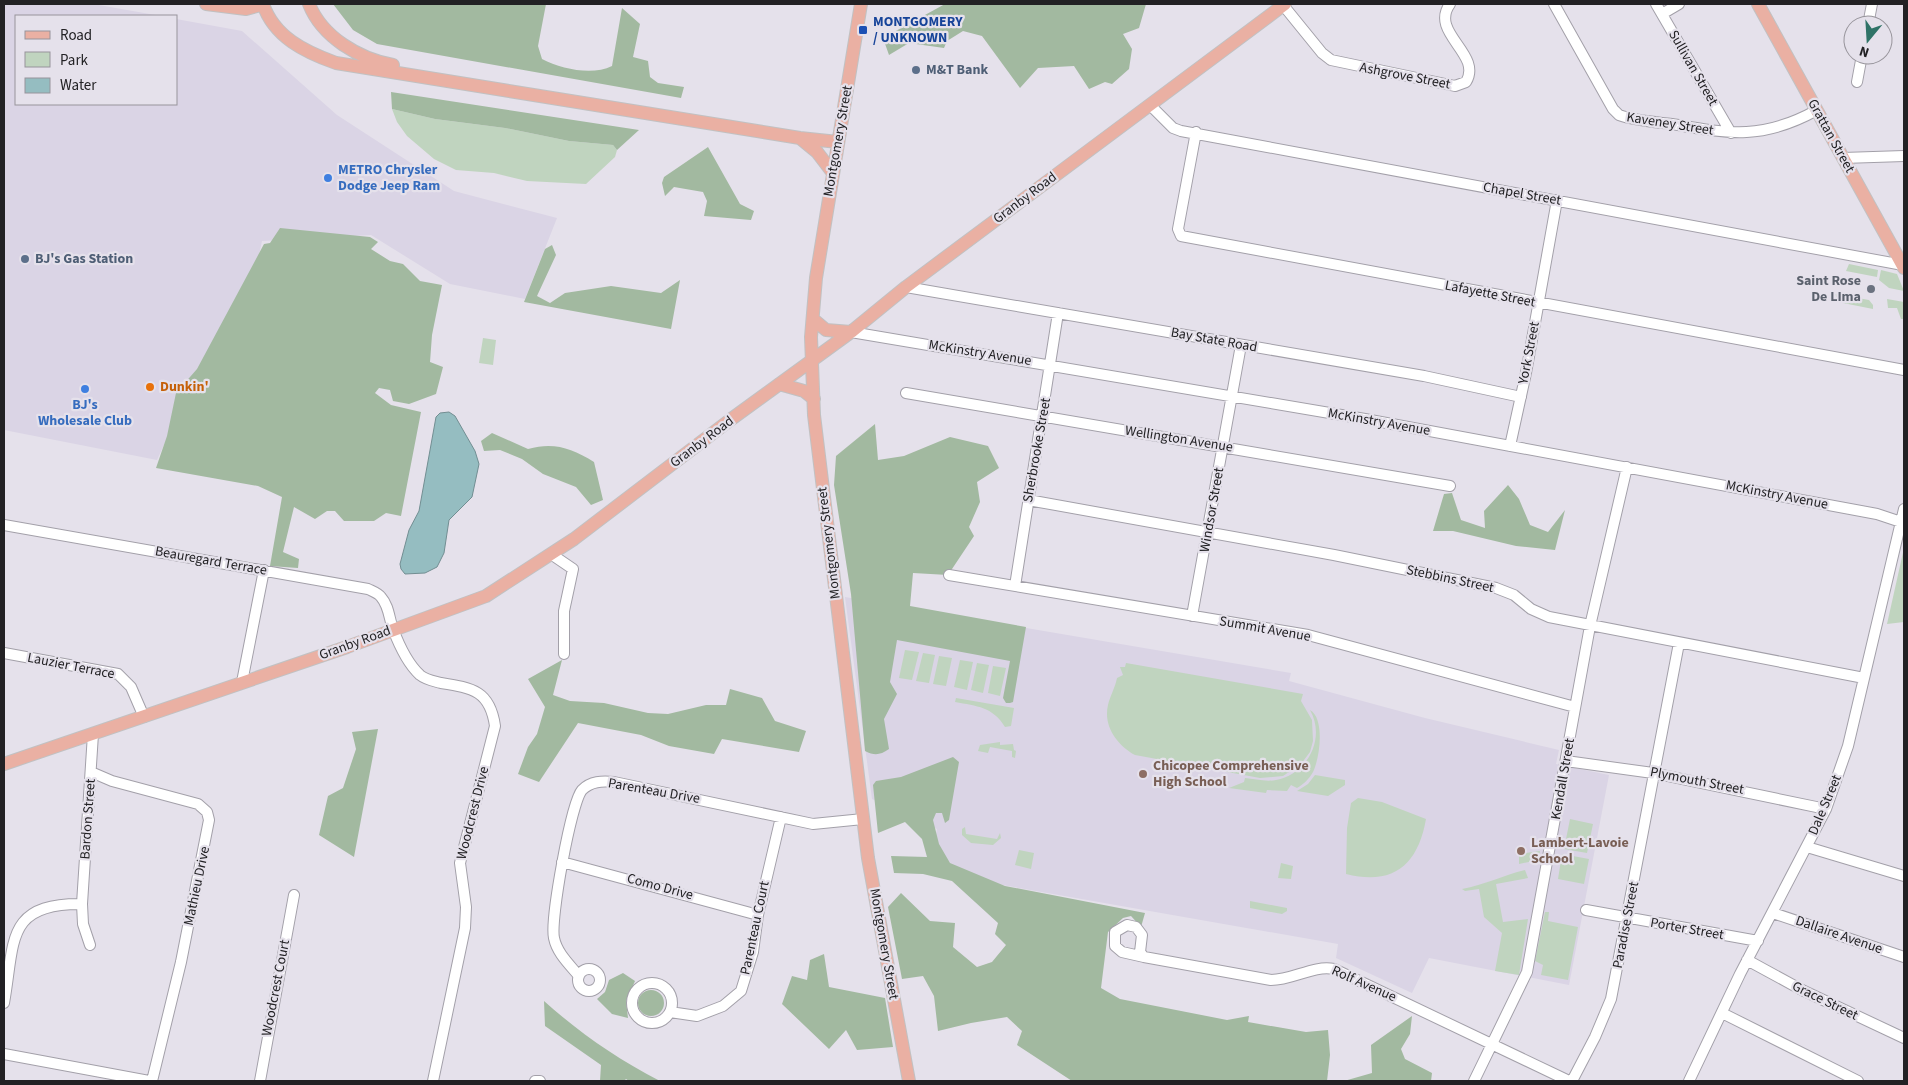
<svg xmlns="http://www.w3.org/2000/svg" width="1908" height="1085" font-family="'Source Sans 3',sans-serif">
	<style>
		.built { fill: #dad4e5 }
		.green { fill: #c0d4bf }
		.forest { fill: #a2b9a0 }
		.water { fill: #95bdc1; stroke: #728e92 }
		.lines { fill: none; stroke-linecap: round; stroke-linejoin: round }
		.minor-casing { stroke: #a3a0a9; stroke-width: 12 }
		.major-casing { stroke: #c1c1c2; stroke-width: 14 }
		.minor { stroke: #fff; stroke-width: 10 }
		.major { stroke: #eab0a3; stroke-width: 12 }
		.transit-dot { fill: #1a4fb4; stroke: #e5e1eb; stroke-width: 2 }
		.service-dot { fill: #5c6f8a; stroke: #e5e1eb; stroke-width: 2 }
		.shop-dot { fill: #3f7fe0; stroke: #e5e1eb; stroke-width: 2 }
		.worship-dot { fill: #6b7280; stroke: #e5e1eb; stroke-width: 2 }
		.food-dot { fill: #e8710a; stroke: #e5e1eb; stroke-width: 2 }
		.education-dot { fill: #8d6e63; stroke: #e5e1eb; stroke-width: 2 }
		.labels { text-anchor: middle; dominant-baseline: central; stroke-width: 4.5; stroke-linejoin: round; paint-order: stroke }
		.transit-label { font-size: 14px; font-weight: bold; fill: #164399; stroke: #e5e1eb; text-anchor: start }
		.street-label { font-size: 14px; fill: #222124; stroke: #e5e1eb }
		.service-label { font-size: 14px; font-weight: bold; fill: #4e5e75; stroke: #e5e1eb; text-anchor: start }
		.shop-label { font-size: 14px; font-weight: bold; fill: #366cbe; stroke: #e5e1eb; text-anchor: start }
		.worship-label { font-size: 14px; font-weight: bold; fill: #5b616d; stroke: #e5e1eb; text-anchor: end }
		.food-label { font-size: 14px; font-weight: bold; fill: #c56008; stroke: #e5e1eb; text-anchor: start }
		.education-label { font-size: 14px; font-weight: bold; fill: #785e54; stroke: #e5e1eb; text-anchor: start }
	</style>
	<rect width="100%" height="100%" fill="#e5e1eb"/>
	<path class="built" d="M4 4H93L161 16H16V104H176V19L242 31 337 115 454 191 557 218 525 299 450 284 371 235 262 241 259 255 199 368 157 460 4 430Z
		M845 597 1291 673 1289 681 1425 718 1559 750 1556 764 1609 775 1569 985 1429 958 1412 993 1336 958 1338 944 928 872 937 829 872 799Z"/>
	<path class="green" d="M392 109 435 119 505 128 569 141 613 145 617 150 615 157 586 184 527 181 494 173 456 170 434 159 407 136 397 122Z
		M1849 264 1878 270 1877 277 1846 271Z
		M1881 270 1897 274 1904 291 1889 288 1879 280Z
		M1835 294 1869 300 1873 305V309L1838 302Z
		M1887 299 1904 302V319H1901L1897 308H1888Z
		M483 338 496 340 493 365 479 363Z
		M1904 548V622L1887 624Z
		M905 650 919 652 912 680 899 678Z
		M923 653 935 655 929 683 916 681Z
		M939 656 952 658 946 686 933 684Z
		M960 660 973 662 967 690 954 687Z
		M977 663 989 665 983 693 971 690Z
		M1126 663 1303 694 1301 701 1312 720 1313 741 1310 752 1301 764 1283 776 1260 778 1135 755C1117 745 1103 726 1108 705 1110 696 1115 688 1117 678L1123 675 1120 667H1125Z
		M993 666 1006 668 1000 696 988 693Z
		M956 698 1014 708 1011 726 1005 727C993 707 977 706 955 702Z
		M1310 710C1325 718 1320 758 1313 772 1309 779 1304 784 1297 788L1291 785 1287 791 1267 790 1266 793 1229 788 1244 782 1245 778C1255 779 1266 782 1276 780 1308 774 1326 738 1310 710Z
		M1000 742V745L1013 744 1014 750 1016 751 1015 758 1012 757V751L990 747 988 753 978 751 980 745Z
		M1315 775 1345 780V785L1328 796 1297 791 1308 784Z
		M1358 798 1382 802 1426 819C1418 865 1393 886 1346 874L1347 828 1351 803Z
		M1570 819 1593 824 1587 853 1564 849Z
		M965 827 966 834 997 839 1000 833 1001 838 993 845 971 843 962 835V829Z
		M1019 850 1034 853 1031 869 1015 865Z
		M1540 851 1538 860 1519 864V854Z
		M1562 854 1589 859 1584 884 1558 879Z
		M1281 863 1293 866 1291 879 1278 878Z
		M1525 870 1528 878 1496 884 1503 922 1528 919 1519 975 1495 971 1502 933 1484 917 1479 889 1465 891 1462 889C1484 885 1504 875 1525 870Z
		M1250 901 1287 908V911L1282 914 1250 908Z
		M1545 912H1549L1548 921 1578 927 1568 980 1541 975 1543 965 1535 961Z"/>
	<path class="forest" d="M333 4H546L538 46 542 59C562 69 592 76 612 66L622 8 640 24 633 57 648 61 650 77 658 83 684 87 681 98 377 44 353 30Z
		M945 4H1146L1139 28 1123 34 1132 49 1129 69 1112 84 1105 82 1089 89 1074 66 1038 68 1020 88 982 36 963 31 947 41 944 48 909 43 889 55 883 38Z
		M391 92 639 130 617 150 613 145 569 141 505 128 435 119 392 109Z
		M708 147 740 204 754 211 751 220 704 216 707 201 703 192 674 187 665 196 662 183 664 177Z
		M280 228 370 237 378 242 371 249 390 261 403 264 420 281 442 285 432 335 430 362 443 367 436 394 409 404 393 401 390 390 379 388 375 393 391 405 421 412 401 516 386 513 374 521H344L335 511H327L315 519 294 507 283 552 299 559 298 568 270 566 282 497 258 486 156 468 167 436 176 393 197 369 264 244 270 243Z
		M552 245 556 255 537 296 550 303 565 293 611 286 661 293 680 280 671 329 524 302 545 249Z
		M875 424 878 460 904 456 950 437 988 446 999 468 977 482 980 502 969 527 974 536 948 575 913 573 910 606 1026 627 1013 702 1010 703H1006L1003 698 1010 661 897 640 890 682 897 694 884 719 889 749C880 755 875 756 865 751L851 594 834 485 836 456Z
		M492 433 528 449C554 442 571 448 594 462L603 500 591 505 576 487 543 474 522 459 500 450 484 451 481 441Z
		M1508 485 1519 499 1530 525 1548 532 1565 510 1555 550 1516 546 1453 531H1433L1444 494 1452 493 1461 520 1485 528 1484 511Z
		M562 660 553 695 570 701 604 703 648 713 668 714 706 705H726L730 689 762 698 775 721 806 731 799 752 722 739 714 754 669 746 641 735 578 723 539 782 518 774 528 747 537 734 545 707 528 679Z
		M378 729 354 857 319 835 328 796 343 788 356 749 352 732Z
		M953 757 959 762 949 820 945 823 942 813H936L933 820 939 844 950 863 1005 886 1145 913 1141 927 1131 916 1123 918 1108 932 1101 988 1120 999 1227 1020 1249 1016 1248 1022 1306 1032 1328 1030 1330 1055 1327 1081H1072L1017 1045 1022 1031 1007 1017 971 1023 938 1031 934 996 923 976 902 979 888 907 901 893 930 921 955 923 953 947 977 967 992 962 1006 945 995 934 998 923 952 881 923 874 894 873 891 856 927 857 922 839 905 822 878 833 873 785 876 781 901 777Z
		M824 954 829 987 885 998 893 1047 857 1050 846 1030 829 1049 782 1004 792 976 807 980 810 960Z
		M623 973 635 981 626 1001 628 1018 612 1014 597 999 605 992 609 980Z
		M638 1003a13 13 0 1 1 26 0a13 13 0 1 1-26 0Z
		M544 1001C581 1034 616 1058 660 1081H629L626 1079 624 1081H600L601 1065 545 1026Z
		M1412 1016 1410 1034 1401 1049 1405 1059 1432 1073 1431 1081H1344L1372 1073 1371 1045Z"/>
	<path class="water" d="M449 412 455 416 475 451 479 464 472 497 449 520 444 553 437 567 425 573 405 574 401 569 400 564 409 530 419 511 436 417 440 413Z"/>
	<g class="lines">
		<g class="minor-casing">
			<path id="minor" d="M1554 4 1613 109 1619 115C1636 121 1655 122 1672 124 1730 134 1763 140 1817 110
				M1656 4 1731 133
				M1283 5 1322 53 1331 60 1455 86 1466 82C1483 54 1429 33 1450 4
				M1662 14 1679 4
				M1868 25 1872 4
				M1857 82 1862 55
				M1150 105 1173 128 1181 131 1903 265
				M1196 132 1178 229 1181 236 1904 370
				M1843 158 1904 156
				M906 287 1424 376 1521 397
				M851 332 1365 419 1877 514 1904 523
				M906 393 1450 486
				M1510 446 1526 373 1557 200
				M1028 500 1334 555 1496 588 1514 595 1531 609 1549 617 1864 678
				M4 525 368 589C372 591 378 593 381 597 389 606 389 618 393 629 399 645 408 664 420 675 426 680 434 681 441 683 473 688 490 691 495 726L460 863 466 907 465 928 433 1081
				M551 554 573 569 564 611V654
				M949 575 1308 635 1575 707
				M1015 586 1058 313
				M1192 616 1241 345
				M4 653 118 674 131 687 144 717
				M242 682 264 570
				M1566 761 1653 773 1826 809
				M91 772 112 781 198 804 207 812 209 820 181 962 152 1081
				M1807 847 1904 876
				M562 862 758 915
				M82 904 83 924 90 945
				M1586 910 1758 941
				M1773 913 1904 957
				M1127 925 1136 927 1142 935 1140 952 1144 957 1122 952 1115 946V932Z
				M1144 957 1271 980C1293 980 1313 965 1334 969L1569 1081
				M1747 960 1802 990 1904 1038
				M578 980a11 11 0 1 1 22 0a11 11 0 1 1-22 0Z
				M579 976C569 964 557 953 554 938 550 920 571 803 582 790 591 781 602 781 614 782L813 824 863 819
				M632 1003a20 20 0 1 1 40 0a20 20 0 1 1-40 0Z
				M4 1003C15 942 5 903 82 904L93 734
				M670 1012 697 1016 723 1006 741 991 753 952 758 915 781 817
				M1722 1013 1858 1081
				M4 1054 149 1081
				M260 1081 294 895
				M535 1081H540
				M1474 1081 1527 972 1590 626 1627 467
				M1572 1081 1595 1037 1611 999 1679 643
				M1689 1081 1740 974 1826 809 1848 746 1904 509"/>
		</g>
		<g class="major-casing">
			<path id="major" d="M206 4 246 9 264 4
				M263 4C274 37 305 52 336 63L800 138 838 142
				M309 4C322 37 359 59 393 65
				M861 4 816 278 811 337 814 415 868 858 909 1081
				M1758 4 1904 268
				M800 138 817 152 833 173
				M813 319 826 330 851 332
				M779 384 804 391 814 399
				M4 764 347 647 486 596 574 539 730 420 851 332 906 287 1285 4"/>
		</g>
		<use href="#minor" class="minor"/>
		<use href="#major" class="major"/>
	</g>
	<rect class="transit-dot" x="858" y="25" width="10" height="10" rx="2.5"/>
	<g class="service-dot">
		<circle cx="916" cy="70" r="5"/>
		<circle cx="25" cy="259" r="5"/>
	</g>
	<g class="shop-dot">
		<circle cx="328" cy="178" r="5"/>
		<circle cx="85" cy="389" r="5"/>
	</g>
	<circle class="worship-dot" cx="1871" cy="289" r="5"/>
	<circle class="food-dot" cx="150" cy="387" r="5"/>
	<g class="education-dot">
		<circle cx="1143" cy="774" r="5"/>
		<circle cx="1521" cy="851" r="5"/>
	</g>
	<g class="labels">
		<g class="transit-label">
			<text x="873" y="22">MONTGOMERY<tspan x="873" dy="16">/ UNKNOWN</tspan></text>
		</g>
		<g class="street-label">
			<text transform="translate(1693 68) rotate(60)">Sullivan Street</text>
			<text transform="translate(1405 76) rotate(11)">Ashgrove Street</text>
			<text transform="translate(1670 124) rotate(9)">Kaveney Street</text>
			<text transform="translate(1831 136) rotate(61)">Grattan Street</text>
			<text transform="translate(838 141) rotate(-80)">Montgomery Street</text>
			<text transform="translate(1522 194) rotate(10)">Chapel Street</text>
			<text transform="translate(1025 198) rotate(-37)">Granby Road</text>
			<text transform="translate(1490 294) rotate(11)">Lafayette Street</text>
			<text transform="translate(1214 340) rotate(10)">Bay State Road</text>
			<text transform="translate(980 353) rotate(9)">McKinstry Avenue</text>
			<text transform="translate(1529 353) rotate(-79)">York Street</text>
			<text transform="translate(1379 422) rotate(10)">McKinstry Avenue</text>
			<text transform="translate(1179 439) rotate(9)">Wellington Avenue</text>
			<text transform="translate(702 442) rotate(-37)">Granby Road</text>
			<text transform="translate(1037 450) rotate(-80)">Sherbrooke Street</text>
			<text transform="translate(1777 495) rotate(11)">McKinstry Avenue</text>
			<text transform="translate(1212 510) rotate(-80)">Windsor Street</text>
			<text transform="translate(829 543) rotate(-97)">Montgomery Street</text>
			<text transform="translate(211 561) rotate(10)">Beauregard Terrace</text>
			<text transform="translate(1450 579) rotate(12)">Stebbins Street</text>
			<text transform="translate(1265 629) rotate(10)">Summit Avenue</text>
			<text transform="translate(355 643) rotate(-20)">Granby Road</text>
			<text transform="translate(71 666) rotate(11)">Lauzier Terrace</text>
			<text transform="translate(1563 779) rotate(-80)">Kendall Street</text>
			<text transform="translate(1697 781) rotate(11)">Plymouth Street</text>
			<text transform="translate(654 791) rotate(10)">Parenteau Drive</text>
			<text transform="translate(1825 805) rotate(-67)">Dale Street</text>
			<text transform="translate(473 813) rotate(-76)">Woodcrest Drive</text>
			<text transform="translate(88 819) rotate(-86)">Bardon Street</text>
			<text transform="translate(197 886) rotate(-78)">Mathieu Drive</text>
			<text transform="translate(660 887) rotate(15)">Como Drive</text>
			<text transform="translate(1626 925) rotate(-79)">Paradise Street</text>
			<text transform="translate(755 928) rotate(-78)">Parenteau Court</text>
			<text transform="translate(1687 929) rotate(10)">Porter Street</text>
			<text transform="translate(1839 935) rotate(19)">Dallaire Avenue</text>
			<text transform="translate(884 944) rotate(80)">Montgomery Street</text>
			<text transform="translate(1364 984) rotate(24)">Rolf Avenue</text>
			<text transform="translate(276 988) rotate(-79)">Woodcrest Court</text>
			<text transform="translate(1825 1001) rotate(26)">Grace Street</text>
		</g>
		<g class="service-label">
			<text x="926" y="70">M&amp;T Bank</text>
			<text x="35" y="259">BJ's Gas Station</text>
		</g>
		<g class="shop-label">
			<text x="338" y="170">METRO Chrysler<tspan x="338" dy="16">Dodge Jeep Ram</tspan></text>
			<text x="85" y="405" text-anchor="middle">BJ's<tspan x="85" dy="16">Wholesale Club</tspan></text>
		</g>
		<g class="worship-label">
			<text x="1861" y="281">Saint Rose<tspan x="1861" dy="16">De LIma</tspan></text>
		</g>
		<g class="food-label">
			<text x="160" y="387">Dunkin'</text>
		</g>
		<g class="education-label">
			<text x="1153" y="766">Chicopee Comprehensive<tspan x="1153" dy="16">High School</tspan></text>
			<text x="1531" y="843">Lambert-Lavoie<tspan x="1531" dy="16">School</tspan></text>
		</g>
	</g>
	<rect width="1908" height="1085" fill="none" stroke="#222124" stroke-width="10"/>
	<rect x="15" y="15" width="162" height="90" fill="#e5e1eb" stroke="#97949b"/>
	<rect x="25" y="31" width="25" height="8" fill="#eab0a3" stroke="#97949b"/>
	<text x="60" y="40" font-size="15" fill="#222124">Road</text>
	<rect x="25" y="52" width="25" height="15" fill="#c0d4bf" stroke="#97949b"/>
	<text x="60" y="65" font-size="15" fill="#222124">Park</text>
	<rect x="25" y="78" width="25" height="15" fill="#95bdc1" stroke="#97949b"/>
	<text x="60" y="90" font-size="15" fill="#222124">Water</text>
	<g transform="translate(1868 40) rotate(198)"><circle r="24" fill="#e5e1eb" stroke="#97949b"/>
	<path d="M0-4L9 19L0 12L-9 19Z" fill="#2f7367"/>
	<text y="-8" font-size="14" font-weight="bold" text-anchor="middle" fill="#222124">N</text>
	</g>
</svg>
